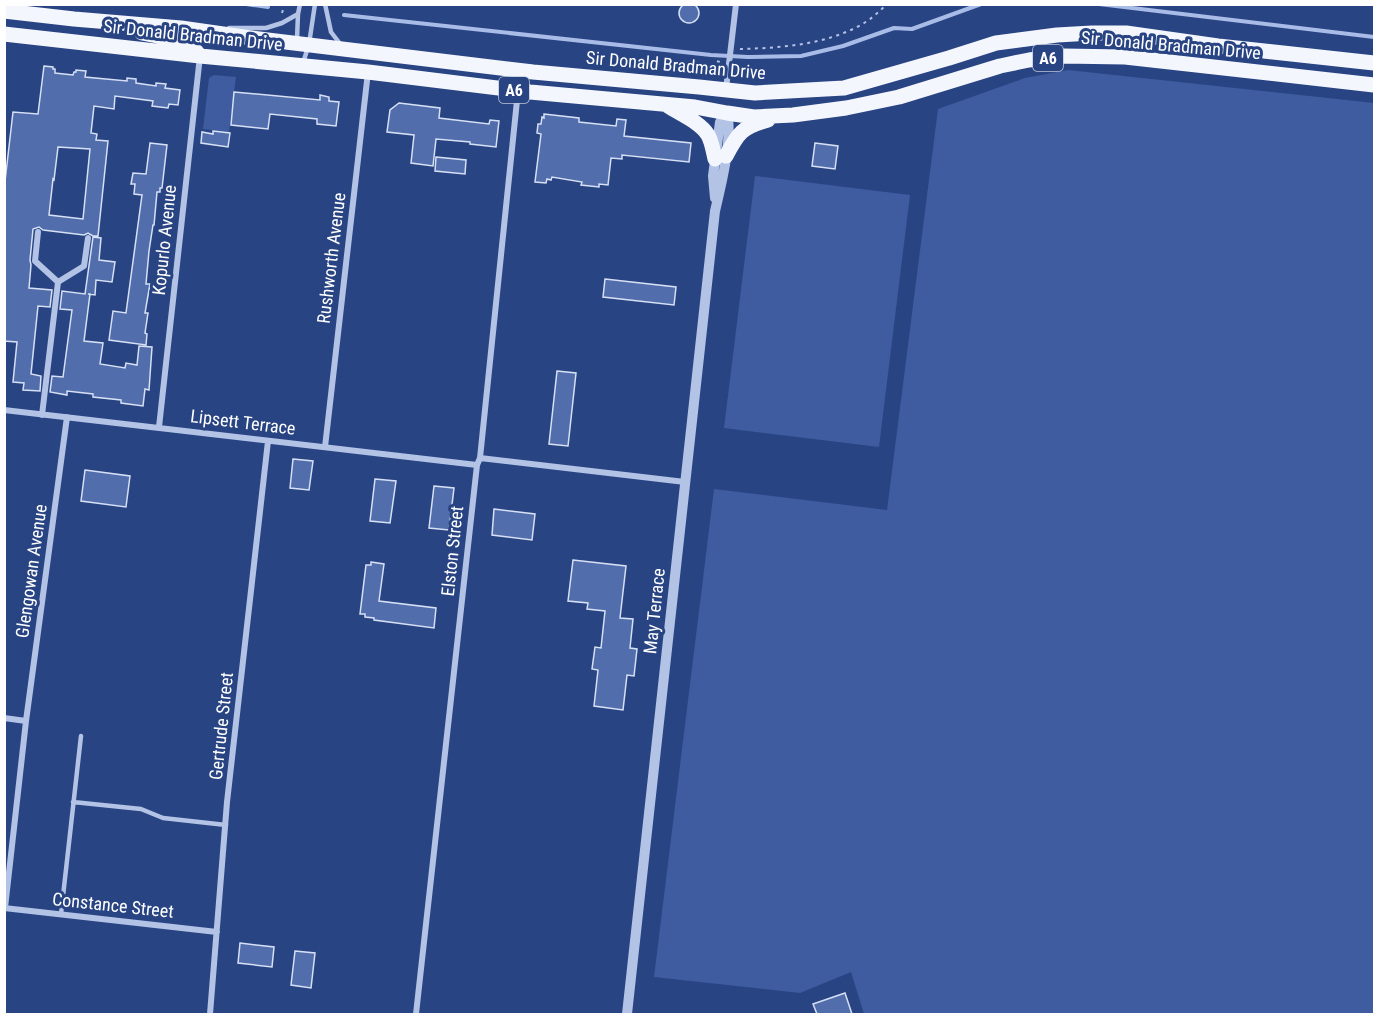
<svg xmlns="http://www.w3.org/2000/svg" width="1379" height="1019" font-family="'Roboto Condensed',sans-serif">
	<style>
		.green { fill: #3e5c9f }
		.lines { fill: none; stroke-linecap: round; stroke-linejoin: round }
		.stream { stroke: #a8bce7; stroke-width: 4 }
		.building { fill: #526dab; stroke: #d6e0f5; stroke-width: 1.5; fill-rule: evenodd }
		.path { stroke: #b3c3e6; stroke-width: 2; stroke-dasharray: 3 4.5; stroke-linecap: butt }
		.service { stroke: #b3c3e6; stroke-width: 4.5 }
		.minor { stroke: #b3c3e6; stroke-width: 6 }
		.tertiary { stroke: #b3c3e6; stroke-width: 10 }
		.primary { stroke: #f4f6fe; stroke-width: 15 }
		.labels { text-anchor: middle; dominant-baseline: central; stroke-width: 6; stroke-linejoin: round; paint-order: stroke }
		.shield { fill: #294483; stroke: #bfc7da; stroke-width: 1.5 }
		.shield-label { font-size: 16px; font-weight: bold; fill: #fff }
		.street-label { font-size: 18px; fill: #fff; stroke: #294483 }
	</style>
	<rect width="100%" height="100%" fill="#294483"/>
	<path class="green" d="M1068 70 1374 103V1014H864L851 972 800 993 654 977 714 489 887 510 938 109 1025 78Z
		M214 75 236 77 229 132 203 129 209 78Z
		M755 176 910 195 879 447 724 428Z"/>
	<g class="lines">
		<path class="stream" d="M246 4 268 7
			M1099 4 1374 37
			M344 15 711 55 748 57 801 56 843 46 894 28 912 29 981 4"/>
	</g>
	<path class="building" d="M679 13a10 10 0 1 1 20 0a10 10 0 1 1-20 0Z
		M44 66 53 67V69H55V73L73 75 74 72H76V70L86 71 85 77 127 81V78L136 79V83L156 86V83L166 84 165 88 180 90 178 105 169 104 168 108 152 106 153 101 115 96 114 109 94 106 91 133 97 134 96 140 108 141 98 236H93L88 233 84 235 43 230 39 227 33 229 30 260 31 265 29 288 52 290 50 307 38 306 31 374 41 376 40 391 23 390 24 383 13 382 17 342 4 341V190L13 112 38 114ZM58 147 90 149 83 219 49 215 53 179 54 180Z
		M234 92 320 100V95L329 97V101L339 102 336 126 317 124V119L270 114 268 129 231 125Z
		M399 103 440 108 439 118 489 124 490 120 499 121 496 147 470 144V142L436 139 433 166 411 163 414 135 387 132 390 110Z
		M544 114 579 118V122L616 126 617 119 626 120 624 136 691 143 689 162 622 155V159L611 158 608 185 599 184V187L581 185 582 182 552 177 551 180 547 179 546 183 535 182 541 134 537 133 538 124H541L542 117 544 118Z
		M213 131 230 133 228 147 201 143 202 132 213 134Z
		M150 143 167 145 162 188H160V192H157L154 225H153L149 251 146 284H150L145 313H148L145 333 147 334 146 345 109 340 113 311 126 313 142 195 134 194 135 184H131L133 173 146 174Z
		M815 143 838 146 835 169 812 166Z
		M436 157 466 160 465 174 435 171Z
		M93 237 101 238 99 260 115 262 112 282 96 280 95 295 88 294H90L84 341 103 343 100 364 125 368 126 363 137 365 139 346 152 347 149 390 145 389 143 406 121 403V400L93 397V394L67 391V395L50 392 52 376 63 377 72 310 60 309 62 291 85 294Z
		M605 279 676 287 674 305 603 297Z
		M557 371 576 373 568 446 549 444Z
		M293 459 313 461 309 490 290 488Z
		M85 470 130 476 126 507 81 501Z
		M375 479 396 481 390 523 370 521Z
		M434 486 454 488 449 530 429 528Z
		M494 509 535 514 532 540 492 535Z
		M573 560 626 566 620 618 633 619 630 648 637 649 634 676 627 675 623 710 594 706 598 670 592 669 595 647 601 648 605 611 587 609 588 603 568 601Z
		M371 562 384 564 379 601 436 608 434 628 374 620V618L365 617V614H360L366 565H371Z
		M240 943 274 947 272 967 238 963Z
		M295 951 315 953 311 988 291 985Z
		M845 993 852 1014H817L813 1004Z"/>
	<g class="lines">
		<path class="path" d="M282 13 285 4
			M740 49C779 48 822 45 857 27 869 21 878 13 887 4
			M715 75 716 61 720 62"/>
		<path class="service" d="M325 4 331 32 341 45
			M229 28H266L282 23 298 14
			M297 39 298 14 300 4
			M303 63 309 44 315 4
			M73 802 141 809 163 818 226 825
			M61 914 81 736"/>
		<path class="minor" d="M726 89 736 4
			M38 232 35 261 58 282
			M4 410 477 465
			M42 415 58 282 84 266 88 238
			M159 427 200 56
			M325 447 368 72
			M480 458 685 482
			M4 718 26 721
			M4 908 217 932
			M5 908 26 721 67 417
			M210 1014 227 802 268 441
			M416 1014 477 465 480 458 518 91"/>
		<path class="tertiary" d="M715 198 713 176 720 122 727 113
			M627 1014 715 211C721 186 733 138 727 113"/>
		<path class="primary" d="M4 11 74 19 181 28 244 37 533 72 699 87 755 93 844 88 949 58 996 43 1057 35 1092 33H1126L1218 46 1374 63
			M142 33 188 42 200 56
			M4 34 200 56 368 72 530 92 695 107 727 113 754 117 793 115 846 108 899 97 1000 66 1029 60 1063 56 1125 57 1374 85
			M668 106C680 114 700 122 708 135 712 142 713 151 715 159
			M726 156C738 133 742 127 768 120"/>
	</g>
	<g class="labels">
		<g class="shield">
			<rect x="1033" y="45" width="30" height="26" rx="4.5"/>
			<rect x="499" y="77" width="30" height="26" rx="4.5"/>
		</g>
		<g class="shield-label">
			<text x="1048" y="58">A6</text>
			<text x="514" y="90">A6</text>
		</g>
		<g class="street-label">
			<text transform="translate(193 35) rotate(6)">Sir Donald Bradman Drive</text>
			<text transform="translate(1171 45) rotate(5)">Sir Donald Bradman Drive</text>
			<text transform="translate(676 65) rotate(5)">Sir Donald Bradman Drive</text>
			<text transform="translate(164 240) rotate(-84)">Kopurlo Avenue</text>
			<text transform="translate(331 258) rotate(-83)">Rushworth Avenue</text>
			<text transform="translate(243 422) rotate(7)">Lipsett Terrace</text>
			<text transform="translate(452 551) rotate(-84)">Elston Street</text>
			<text transform="translate(31 571) rotate(-82)">Glengowan Avenue</text>
			<text transform="translate(654 611) rotate(-84)">May Terrace</text>
			<text transform="translate(221 726) rotate(-84)">Gertrude Street</text>
			<text transform="translate(113 905) rotate(6)">Constance Street</text>
		</g>
	</g>
	<rect width="1379" height="1019" fill="none" stroke="#ffffff" stroke-width="12"/>
</svg>
